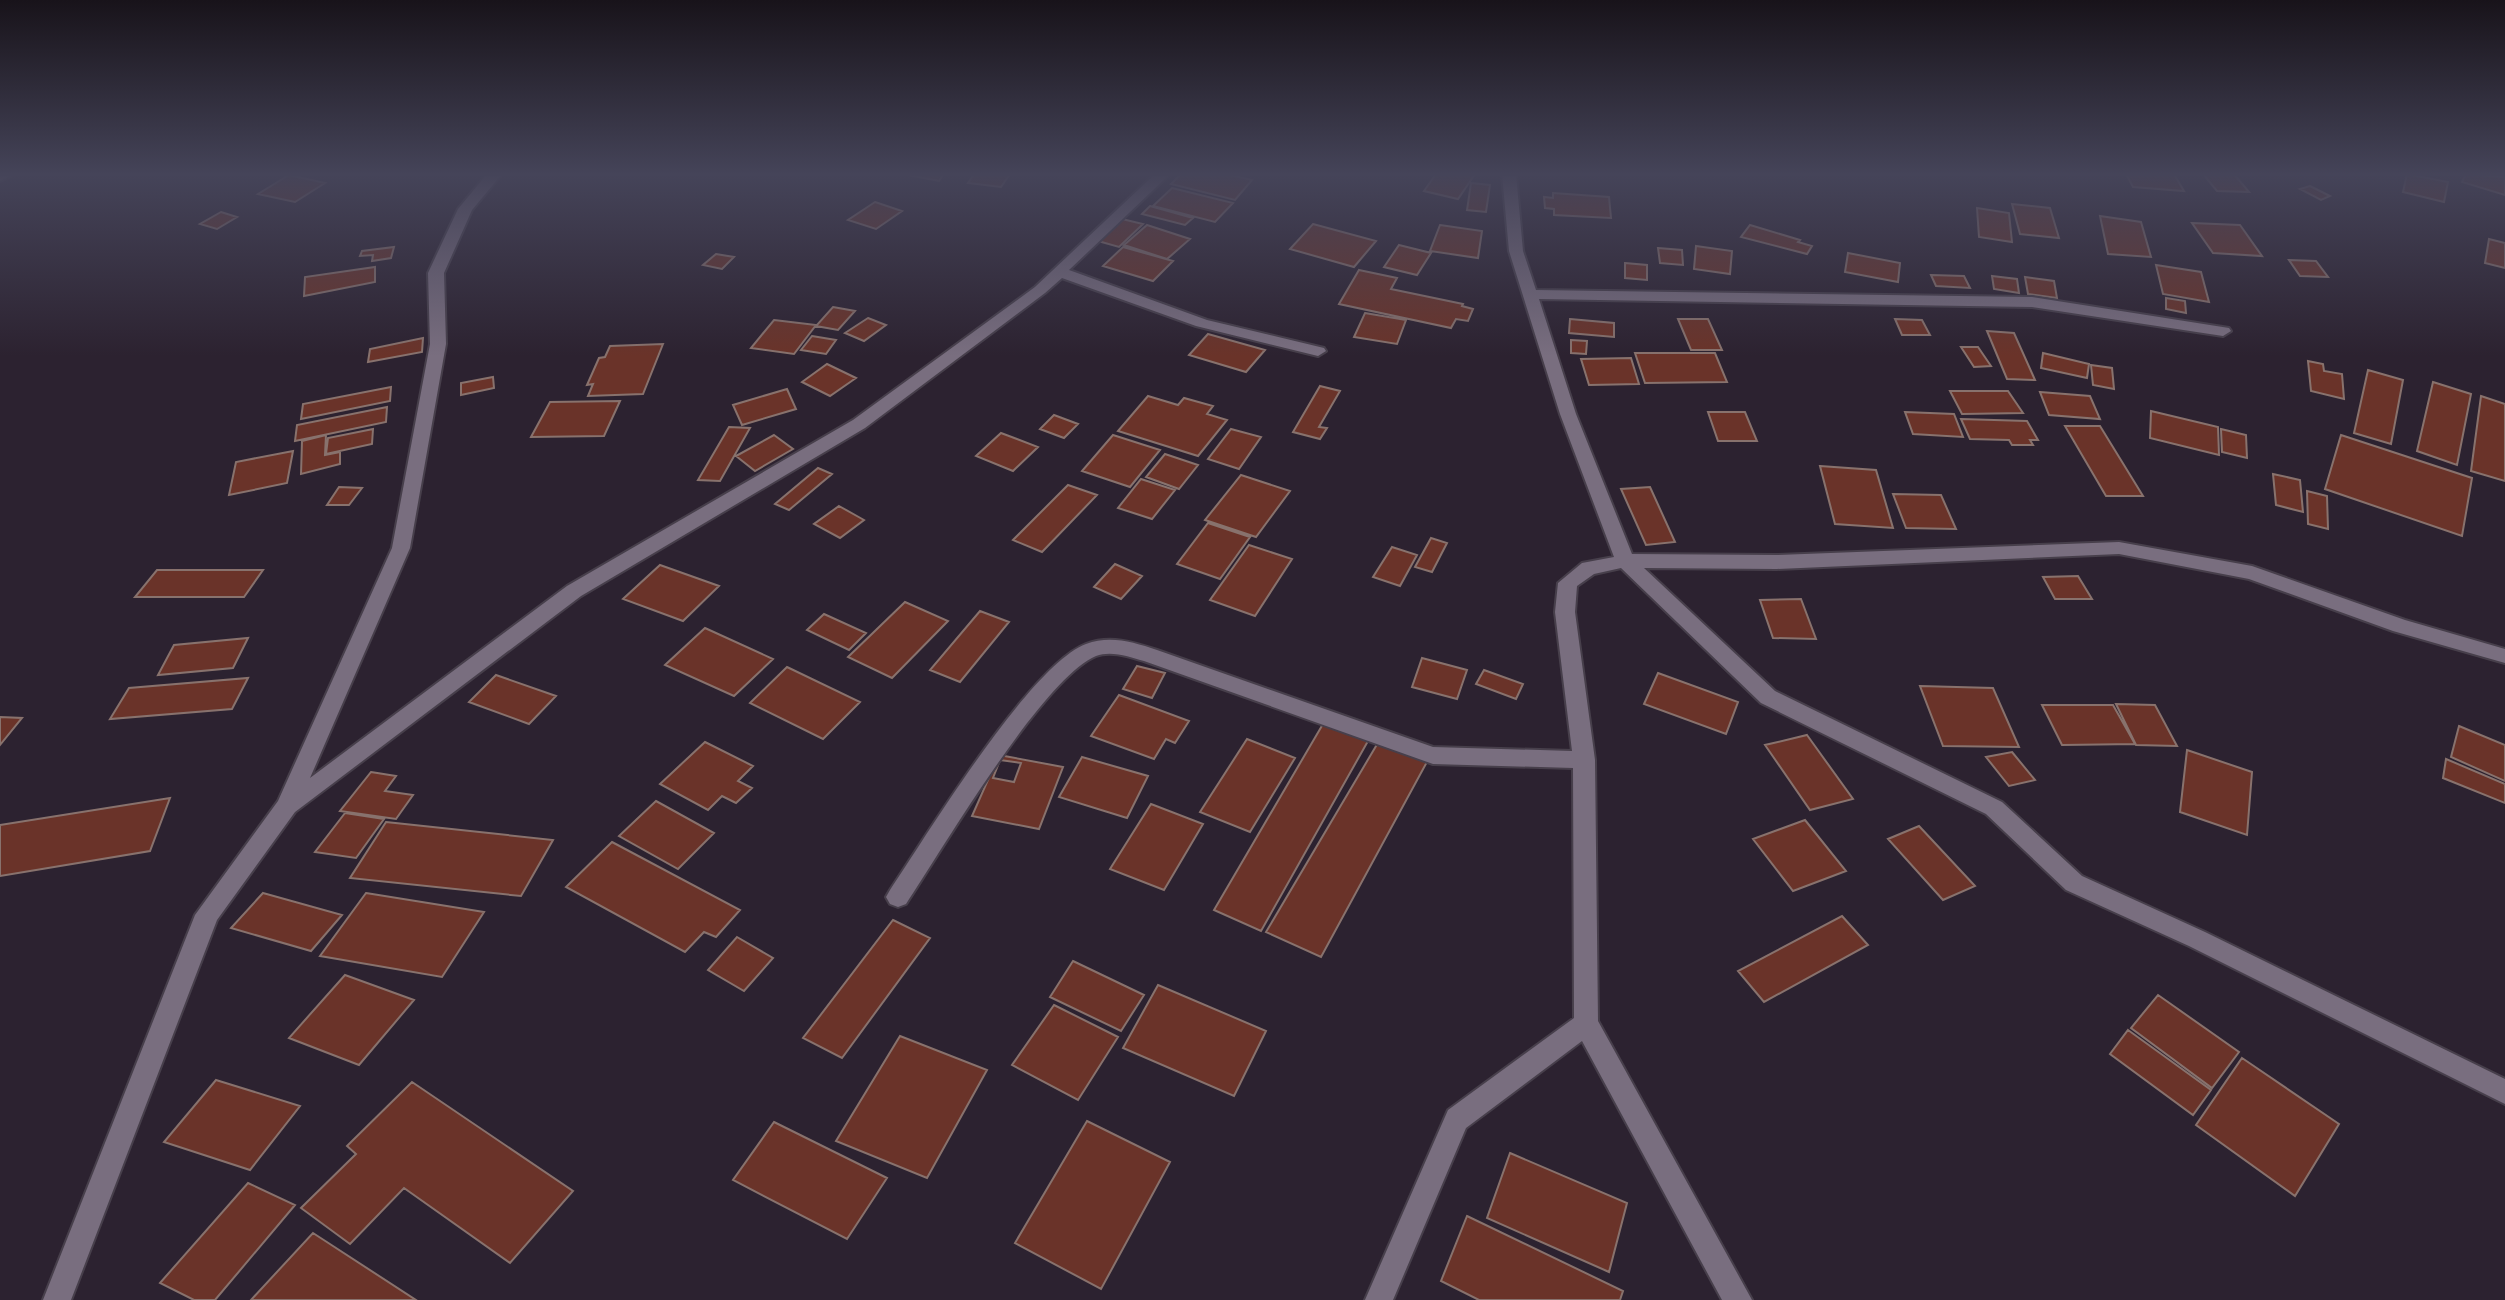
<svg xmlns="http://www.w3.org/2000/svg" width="2505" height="1300" font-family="Commissioner,sans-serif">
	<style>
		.building { fill: #6a3329; stroke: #88726d; stroke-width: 2; fill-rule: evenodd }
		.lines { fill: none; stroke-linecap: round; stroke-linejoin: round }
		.minor-casing { stroke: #473f4b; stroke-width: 4 }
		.minor { fill: #796e7f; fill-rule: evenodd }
	</style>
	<rect width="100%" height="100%" fill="#2c2230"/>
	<path class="building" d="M903 174H944L939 181Z
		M974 174H1010L1001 187 968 183Z
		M1181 174H1226L1252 180 1235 200 1171 184Z
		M1436 174H1475L1458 199 1424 191Z
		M2126 174H2174L2184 191 2133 187Z
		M2203 174H2234L2249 192 2217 191Z
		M2407 174 2448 182 2444 202 2403 192Z
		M2466 174 2505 177V195L2462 182Z
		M289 175 325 183 295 202 258 194Z
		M1471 183 1490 185 1486 212 1467 210Z
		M2310 186 2330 196 2321 200 2300 189Z
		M1172 188 1233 203 1215 222 1153 206Z
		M1553 193 1609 197 1611 218 1554 215V209L1545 208 1544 197 1553 198Z
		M875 202 902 211 876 229 848 220Z
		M2012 204 2050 208 2059 238 2020 234Z
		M1150 206 1193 218 1185 225 1142 214Z
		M1977 208 2009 213 2012 242 1979 237Z
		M221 212 237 217 217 229 200 224Z
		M2100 216 2141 222 2151 257 2108 254Z
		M1122 219 1143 224 1119 247 1098 241Z
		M2192 223 2240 225 2262 256 2213 253Z
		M1313 224 1376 241 1354 267 1290 249Z
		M1147 225 1190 239 1167 259 1124 245Z
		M1440 225 1482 231 1478 258 1430 251Z
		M1750 225 1800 240 1798 242 1812 246 1807 254 1741 237Z
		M2489 239 2505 243V268L2485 263Z
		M1399 245 1431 253 1417 275 1384 267Z
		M1696 246 1732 251 1730 274 1694 269Z
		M394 247 391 258 372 261 373 255 360 256 362 251Z
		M1123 247 1173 261 1153 281 1103 266Z
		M1658 248 1682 250 1683 265 1660 263Z
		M1848 253 1900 263 1898 282 1845 272Z
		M716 254 734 257 722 269 703 265Z
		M2289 260 2316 261 2328 277 2300 276Z
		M1625 263 1647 265V280L1625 278Z
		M2156 265 2201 272 2209 302 2163 294Z
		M375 267V282L304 296 305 277Z
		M1359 270 1397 278 1391 289 1463 304 1462 306 1473 309 1468 321 1456 319 1451 328 1339 304Z
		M1931 275 1964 276 1970 288 1936 286Z
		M1992 276 2017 279 2019 293 1994 289Z
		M2025 277 2054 281 2057 298 2028 294Z
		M2166 298 2185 301 2186 313 2166 309Z
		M833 307 855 311 838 330 816 326Z
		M1365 313 1406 320 1397 344 1354 337Z
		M868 318 886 325 864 341 845 333Z
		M1570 319 1614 323V337L1569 333Z
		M1678 319H1708L1722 350H1691Z
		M1895 319 1922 320 1930 335H1902Z
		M774 320 816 325 794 354 751 348Z
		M1987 331 2014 333 2035 380 2007 379Z
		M1208 334 1265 350 1246 372 1189 355Z
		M812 336 836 340 826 354 801 350Z
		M423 338 422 352 368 362 370 349Z
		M1571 340 1587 341 1586 354 1571 353Z
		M663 344 643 394 588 396 593 384 587 385 599 358 605 357 610 346Z
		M1961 347H1978L1991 366 1974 367Z
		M1635 353H1715L1727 382 1645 383Z
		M2043 353 2089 364 2087 378 2041 368Z
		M1631 358 1639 384 1589 385 1581 359Z
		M2308 361 2323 364 2324 371 2342 374 2344 399 2311 391Z
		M827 364 856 378 830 396 802 382Z
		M2091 365 2112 368 2114 389 2093 385Z
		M2368 370 2403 380 2391 444 2354 433Z
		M493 377 494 388 461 395V383Z
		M2433 382 2471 394 2457 465 2417 451Z
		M1320 386 1340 391 1319 427 1327 428 1320 439 1293 432Z
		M391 387 390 401 301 419 303 404Z
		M787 389 796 409 742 425 733 405Z
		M1950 391H2008L2023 413 1962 414Z
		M2040 392 2090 396 2100 419 2049 415Z
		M1148 396 1178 405 1184 398 1213 406 1207 414 1227 420 1198 456 1118 431Z
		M2481 396 2505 404V481L2471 471Z
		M620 401 604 436 531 437 550 402Z
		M387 407 386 422 295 441 297 425Z
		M2151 411 2218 427 2219 455 2150 438Z
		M1708 412H1745L1757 441H1718Z
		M1905 412 1954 414 1963 437 1913 434Z
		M1054 415 1078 424 1064 438 1040 429Z
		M1961 419 2027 421 2038 440H2030L2033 445H2012L2009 440 1970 439Z
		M2065 426H2100L2143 496H2106Z
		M729 427 750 428 720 481 698 480Z
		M373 429 372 444 326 454 328 438Z
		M1231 429 1261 437 1239 469 1208 459Z
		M2221 429 2246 435 2247 458 2222 452Z
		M1001 433 1038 447 1013 471 976 456Z
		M326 435 325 455 340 452V464L301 474 302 441Z
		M774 435 793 449 755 471 736 456Z
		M1113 435 1160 450 1130 487 1082 471Z
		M2341 435 2472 478 2462 536 2325 489Z
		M293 451 287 483 229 495 236 462Z
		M1165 454 1198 465 1179 489 1146 477Z
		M1820 466 1876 470 1893 528 1835 524Z
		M818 468 832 474 789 510 775 504Z
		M2273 474 2300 480 2303 512 2276 505Z
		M1241 475 1290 491 1256 537 1205 520Z
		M1141 479 1175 490 1152 519 1118 508Z
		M1068 485 1097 495 1042 552 1013 540Z
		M339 487 362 488 349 505H327Z
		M1650 487 1675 542 1646 545 1621 489Z
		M2307 491 2327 496 2328 529 2308 524Z
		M1893 494 1941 495 1956 529 1906 528Z
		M839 506 864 520 840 538 814 524Z
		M1208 523 1250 537 1220 579 1177 564Z
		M1431 538 1447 543 1432 572 1415 567Z
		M1249 545 1292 559 1255 616 1210 600Z
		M1392 547 1417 555 1400 586 1373 577Z
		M1115 564 1142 576 1121 599 1094 587Z
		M660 565 719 586 683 621 623 599Z
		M157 570H263L244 597H135Z
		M2078 576 2092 599H2055L2043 577Z
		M1801 599 1816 639 1773 638 1760 600Z
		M905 602 948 621 892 678 848 657Z
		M980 611 1009 622 960 682 930 670Z
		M824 614 866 633 849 650 807 630Z
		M705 628 773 659 734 696 665 665Z
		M248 638 233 668 158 675 174 645Z
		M1422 658 1467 670 1457 699 1412 687Z
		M1137 666 1165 673 1152 698 1123 689Z
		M787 667 860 702 823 739 750 703Z
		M1484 670 1523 684 1516 699 1476 684Z
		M1658 673 1738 702 1726 734 1644 704Z
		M496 675 556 696 529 724 469 702Z
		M248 678 232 709 110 719 129 688Z
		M1920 686 1993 688 2019 747 1943 746Z
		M1119 695 1189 721 1175 743 1166 739 1154 759 1091 736Z
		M2116 704 2155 705 2177 746 2136 745Z
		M2042 705H2113L2135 744 2062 745Z
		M0 717 22 718 0 745Z
		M1323 724 1368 741 1261 931 1214 910Z
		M2459 726 2505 745V781L2451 757Z
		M1807 735 1853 799 1810 810 1765 745Z
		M1247 739 1295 758 1250 832 1200 812Z
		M1379 741 1428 760 1321 957 1266 932Z
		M705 742 753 766 738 781 752 788 736 803 722 796 708 810 660 784Z
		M2187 750 2252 772 2247 835 2180 812Z
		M2012 752 2035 780 2009 786 1986 757Z
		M999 755 1063 767 1039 829 972 816ZM1000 760 1021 763 1014 782 993 778Z
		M1082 757 1148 776 1127 818 1059 797Z
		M2446 759 2505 784V803L2443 778Z
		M371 772 396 776 385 791 413 795 396 819 340 811Z
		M170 798 150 851 0 876V825Z
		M656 801 714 833 678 869 619 836Z
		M1151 804 1203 824 1164 890 1110 869Z
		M345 813 384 819 356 858 315 852Z
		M1805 820 1846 871 1793 891 1753 839Z
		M386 822 553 840 521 896 350 878Z
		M1919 826 1975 886 1943 900 1888 839Z
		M612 842 740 910 716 937 704 932 685 952 566 887Z
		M263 893 342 915 311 951 231 928Z
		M366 893 484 912 442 977 320 956Z
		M1842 916 1868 945 1764 1002 1738 971Z
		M893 920 930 938 842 1058 803 1038Z
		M737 937 773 958 744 991 708 970Z
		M1073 961 1144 995 1121 1031 1050 997Z
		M345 975 414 1000 359 1065 289 1038Z
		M1158 985 1266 1031 1234 1096 1123 1048Z
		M2158 995 2239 1052 2212 1088 2131 1028Z
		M1054 1005 1118 1037 1078 1100 1012 1065Z
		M2128 1030 2211 1090 2193 1115 2110 1054Z
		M900 1036 987 1070 927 1178 836 1141Z
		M2242 1058 2339 1124 2295 1196 2196 1125Z
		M216 1080 300 1106 250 1170 164 1142Z
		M412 1082 573 1191 510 1263 404 1188 350 1244 301 1208 356 1154 347 1146Z
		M1087 1121 1170 1162 1101 1289 1015 1243Z
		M774 1122 887 1178 847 1239 733 1180Z
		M1510 1153 1627 1203 1609 1272 1487 1218Z
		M248 1183 295 1205 215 1300H194L160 1283Z
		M1467 1216 1623 1291 1620 1300H1479L1441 1281Z
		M313 1233 416 1300H251Z"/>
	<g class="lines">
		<g class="minor-casing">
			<path id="minor" d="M0 174H15L0 181Z
				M487 174H502L472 210 444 273 446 344 410 548 310 778 567 586 853 420 1035 287 1155 174H1170L1069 270 1207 320 1324 348 1326 351 1318 356 1196 326 1062 278 1045 293 865 428 581 596 295 812 217 920 71 1300H43L195 915 278 801 392 548 430 344 428 273 458 209Z
				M1502 174H1516L1523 251 1536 290 2032 297 2229 328 2231 331 2223 336 2032 307 1539 299 1576 414 1632 554 1777 555 2119 542 2252 566 2405 620 2505 649V663L2393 631 2249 579 2119 554 1777 569 1644 568 1775 691 2002 802 2082 876 2205 932 2505 1079V1104L2189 946 2066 890 1986 814 1761 703 1621 568 1594 574 1577 586 1575 612 1595 760 1598 1021 1752 1300H1722L1582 1041 1466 1128 1393 1300H1365L1448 1110 1574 1018 1573 768 1433 764 1144 661C1130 657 1111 650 1096 656 1042 679 942 850 906 904L898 907 890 904 886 897 890 890C927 835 1030 665 1086 644 1110 635 1133 642 1157 650L1433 747 1572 751 1555 612 1558 583 1582 563 1614 557 1560 414 1509 251Z"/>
		</g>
		<use href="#minor" class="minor"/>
	</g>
	<linearGradient id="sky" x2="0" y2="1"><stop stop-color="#18131a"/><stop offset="0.49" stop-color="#454459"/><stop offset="1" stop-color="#454459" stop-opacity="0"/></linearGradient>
	<rect width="2505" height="356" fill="url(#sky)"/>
</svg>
